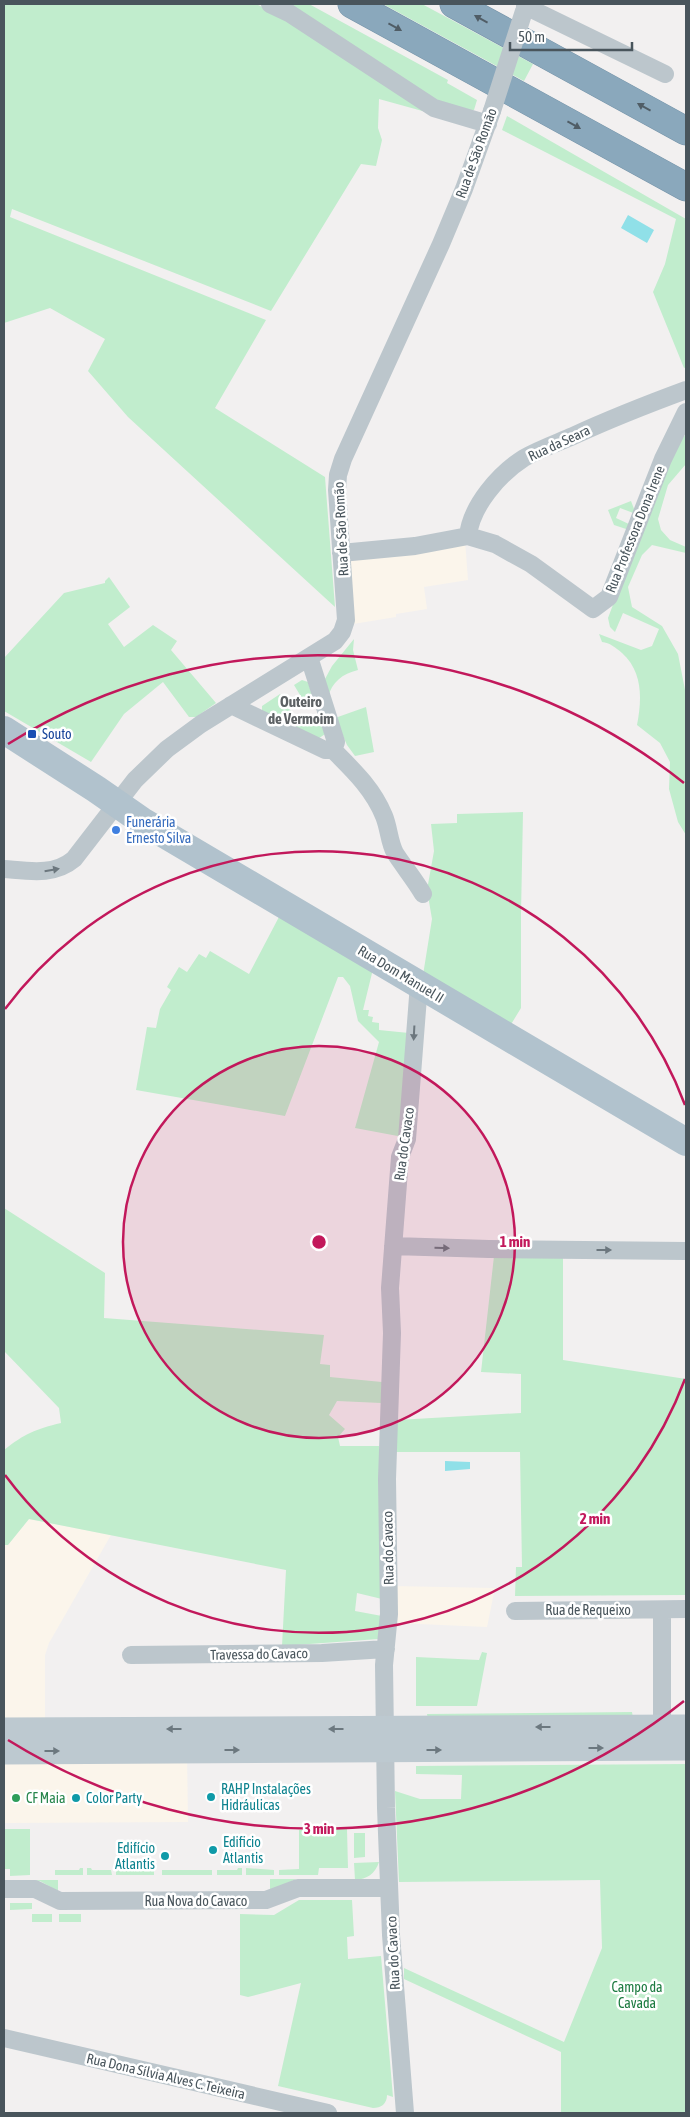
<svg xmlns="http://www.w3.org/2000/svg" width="690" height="2117" font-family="'Asap Condensed',sans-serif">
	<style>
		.commercial { fill: #fbf5eb }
		.green { fill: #c1edcd }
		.water { fill: #90e0e8 }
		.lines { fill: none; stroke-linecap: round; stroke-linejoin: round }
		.highway-casing { stroke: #7593a8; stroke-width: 29 }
		.street { stroke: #bcc6cc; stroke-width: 18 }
		.secondary { stroke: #bdc9d0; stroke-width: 25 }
		.primary { stroke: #b1c2cd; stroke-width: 28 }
		.highway { stroke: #8aa8bc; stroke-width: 28 }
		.street-bridge { stroke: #bcc6cc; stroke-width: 18 }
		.oneway { fill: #505d66 }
		.oneway2 { fill: #6c777e }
		.oneway3 { fill: #6c787f }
		.ring { fill: none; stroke: #c2185b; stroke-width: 2.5 }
		.transit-dot { fill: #1a4fb4; stroke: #fff; stroke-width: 2 }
		.shop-dot { fill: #3f7fe0; stroke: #fff; stroke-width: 2 }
		.culture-dot { fill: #0f9aa8; stroke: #fff; stroke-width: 2 }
		.leisure-dot { fill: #2e9e5b; stroke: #fff; stroke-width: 2 }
		.labels { text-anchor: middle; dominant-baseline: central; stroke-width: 5; stroke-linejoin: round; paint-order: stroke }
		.street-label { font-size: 14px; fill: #49555c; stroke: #fff }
		.transit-label { font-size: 14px; fill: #164399; stroke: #fff; text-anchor: start }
		.shop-label { font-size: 14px; fill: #366cbe; stroke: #fff; text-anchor: start }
		.culture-label { font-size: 14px; fill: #0d838f; stroke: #fff; text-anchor: start }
		.leisure-label { font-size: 14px; fill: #27864d; stroke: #fff; text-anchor: start }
		.park-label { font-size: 14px; fill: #1c7b40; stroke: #fff }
		.neighbourhood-label { font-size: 15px; font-weight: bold; fill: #5d6164; stroke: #fff }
		.centre { fill: #c2185b; stroke: #fff; stroke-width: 2.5 }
		.ring-label { font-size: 15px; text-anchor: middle; font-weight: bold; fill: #c2185b; stroke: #fff; stroke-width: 5; stroke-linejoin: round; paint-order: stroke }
	</style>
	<rect width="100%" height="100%" fill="#f2f0f0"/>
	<path class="commercial" d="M465 540 468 580 424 587 427 609 396 614V617L347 625 344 556Z
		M29 1519 111 1535 49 1643 45 1655V1728H4V1545H8Z
		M391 1586 495 1588 487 1627 396 1623Z
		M187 1752 188 1822 4 1823V1753Z"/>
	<path class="green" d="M4 4H256L283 17 426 112 379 99 378 128 382 140 376 166 361 164 271 311 12 209 10 217 266 320 215 408 325 477 335 607 128 417 88 371 105 339 50 308 4 323Z
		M284 4H309L448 80 447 83 477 100 474 110H462L441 105Z
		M383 4H422L533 64 524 81Z
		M507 116 686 219V367L684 368 653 292 665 264 676 219 502 130Z
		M686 434V464L668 485 658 519 661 530 670 540 686 547V553L652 545 642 555 628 587 632 607 662 626 678 654 686 695V835L678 822 669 789 670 762 660 743 637 725C642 699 643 672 622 653 615 647 610 643 602 642L599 634 641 650 652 646 659 629 623 613 615 632 610 627 608 618 670 454Z
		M631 501 636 514 620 508 616 518 631 525 629 530 614 525 608 510Z
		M109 577 130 607 108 624 124 647 153 625 177 641 171 650 216 703 196 717H189L163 682 124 714 91 762 4 711V658L64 593 105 583V581Z
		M354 639 353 650 358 670C342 674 332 682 328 697L325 679 332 666Z
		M302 680 308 682 312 695 303 700 294 685Z
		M280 694 300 725 317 716 325 734 318 739 262 713V706Z
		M366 707 374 752 355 756 347 745 335 718Z
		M523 812 521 914V1008L510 1026 423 975 432 919 427 890 434 851 431 824 457 823V814Z
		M280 915 373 969 363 1010H369L368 1016 373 1017 372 1022 379 1023V1030L409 1033 403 1137 355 1128 379 1042 358 1021 350 986 343 977H338L285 1116 136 1090 147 1027 156 1028 160 1009 171 990 167 987 179 967 187 972 199 954 206 958 210 951 249 974Z
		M4 1208 105 1273 104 1318 324 1335 320 1364 330 1365V1377L382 1382 381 1403 337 1401 329 1415 345 1429 338 1437 340 1446H379L382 1599 357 1593 355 1611 382 1616 378 1639 282 1646 286 1570 29 1519 8 1545H4V1450C24 1434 36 1429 61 1423L59 1408 4 1351Z
		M563 1254V1360L686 1379V1595L515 1596 516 1567H522L520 1452H395L397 1420 521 1413V1374L481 1372 494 1256Z
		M482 1652 487 1653 477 1706H416V1657L479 1660Z
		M632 1712 633 1718 428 1720 427 1714Z
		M686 1764V2113H561V2052L404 1979V1968L564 2042 602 1948 600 1880 399 1882 395 1791 420 1799H461L462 1775 416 1774V1766Z
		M4 1829H30V1875L10 1876V1869H4Z
		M347 1829 348 1868H319L318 1875H279V1870L299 1869V1830Z
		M354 1833H365V1857L354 1858Z
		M379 1862C375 1874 367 1879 355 1880L354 1863Z
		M80 1868H83V1875H55V1870H79Z
		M87 1868H91L92 1870H111L112 1875H87Z
		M238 1868H242V1875H217V1870H237Z
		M246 1868 274 1870V1875H246Z
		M116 1870H154V1875H116Z
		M162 1870H212V1875H162Z
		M270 1879H296L270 1891Z
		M32 1880H58V1891L40 1881Z
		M299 1900H352L354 1936 347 1937 348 1959 381 1956 393 2097 387 2095C387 2104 381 2108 373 2108L278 2086 301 1983 248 1997 240 1995V1914L274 1915Z
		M10 1903H32V1909L10 1910Z
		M32 1914H52V1922H32Z
		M59 1914H81V1922H59Z"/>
	<path class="water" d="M628 215 654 230 647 243 621 228Z
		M445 1461 470 1462V1469L445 1471Z"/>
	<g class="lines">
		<g class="highway-casing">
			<path id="highway" d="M352 4 686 187
				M454 4 686 131"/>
		</g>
		<path class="street" d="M270 4 289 13 434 108 488 124
			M525 6 665 74
			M468 536C471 506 499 474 524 458 540 449 557 443 573 436 610 419 648 404 686 390
			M341 553 415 546 468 536 495 544 531 564 593 609 609 597 663 459 686 412
			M309 657 336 742 333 750
			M231 705 325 750H333
			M333 750C354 771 373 789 384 816 389 828 389 842 395 853 404 867 415 880 423 894
			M4 869C29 871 54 876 74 859L135 780 167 749 201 724 335 641 342 632 346 620 337 490 338 475 343 459 441 244 464 189 492 111
			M393 1246 489 1249 686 1251
			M662 1610V1727
			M515 1611 686 1609
			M131 1655 322 1653 386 1649
			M4 1889H35L60 1901 266 1900 298 1888H389
			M4 2038 328 2113
			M405 2113 391 1935 386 1808 384 1665 389 1614 387 1479 392 1333 390 1288 400 1157 407 1139 419 984"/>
		<path class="secondary" d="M4 1730 686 1727
			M4 1752 686 1748"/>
		<path class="primary" d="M4 730 96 789 142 821 686 1142"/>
		<use href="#highway" class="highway"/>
		<path class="street-bridge" d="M492 111 524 11"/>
	</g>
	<defs><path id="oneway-solid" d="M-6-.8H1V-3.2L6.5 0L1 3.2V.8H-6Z" transform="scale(1.25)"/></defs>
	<g class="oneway">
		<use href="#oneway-solid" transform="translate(481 19) rotate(-151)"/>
		<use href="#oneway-solid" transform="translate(395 27) rotate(29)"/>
		<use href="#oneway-solid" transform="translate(644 107) rotate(-151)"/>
		<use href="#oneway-solid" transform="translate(574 125) rotate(29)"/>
	</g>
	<g class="oneway2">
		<use href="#oneway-solid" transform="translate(52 870) rotate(-10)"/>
		<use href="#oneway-solid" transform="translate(414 1033) rotate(93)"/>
		<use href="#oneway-solid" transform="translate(442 1248) rotate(2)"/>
		<use href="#oneway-solid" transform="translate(604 1250)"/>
	</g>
	<g class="oneway3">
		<use href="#oneway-solid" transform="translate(543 1727) rotate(180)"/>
		<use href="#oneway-solid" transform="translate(174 1729) rotate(180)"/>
		<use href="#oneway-solid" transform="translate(336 1729) rotate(180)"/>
		<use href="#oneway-solid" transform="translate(596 1748)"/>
		<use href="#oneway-solid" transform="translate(232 1750)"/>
		<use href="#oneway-solid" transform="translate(434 1750)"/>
		<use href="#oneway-solid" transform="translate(52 1751)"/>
	</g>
	<circle cx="319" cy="1242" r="196" fill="#c2185b" fill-opacity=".12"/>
	<g class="ring">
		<circle cx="319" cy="1242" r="196"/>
		<path d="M685 1379A391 391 0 0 1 5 1475M5 1009A391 391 0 0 1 685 1105"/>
		<path d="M684 1701A587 587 0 0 1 8 1740M8 744A587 587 0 0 1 684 783"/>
	</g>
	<rect class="transit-dot" x="27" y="729" width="10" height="10" rx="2.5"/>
	<circle class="shop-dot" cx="116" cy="830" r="5"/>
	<g class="culture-dot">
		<circle cx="211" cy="1797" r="5"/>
		<circle cx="76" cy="1798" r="5"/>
		<circle cx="213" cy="1850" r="5"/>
		<circle cx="165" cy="1856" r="5"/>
	</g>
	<circle class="leisure-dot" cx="16" cy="1798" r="5"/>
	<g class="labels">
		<g class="street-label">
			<text transform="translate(476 153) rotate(-70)">Rua de São Romão</text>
			<text transform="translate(559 443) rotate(-25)">Rua da Seara</text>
			<text transform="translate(341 529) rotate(-93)">Rua de São Romão</text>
			<text transform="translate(635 529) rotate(-68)">Rua Professora Dona Irene</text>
			<text transform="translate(401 974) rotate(31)">Rua Dom Manuel II</text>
			<text transform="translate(404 1144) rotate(-82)">Rua do Cavaco</text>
			<text transform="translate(388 1548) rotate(-91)">Rua do Cavaco</text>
			<text x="588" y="1610">Rua de Requeixo</text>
			<text transform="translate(259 1654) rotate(-1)">Travessa do Cavaco</text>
			<text x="196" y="1901">Rua Nova do Cavaco</text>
			<text transform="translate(393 1953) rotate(-93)">Rua do Cavaco</text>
			<text transform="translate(166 2076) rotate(13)">Rua Dona Sílvia Alves C. Teixeira</text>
		</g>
		<g class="transit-label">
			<text x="42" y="734">Souto</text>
		</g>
		<g class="shop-label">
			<text x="126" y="822">Funerária<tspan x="126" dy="16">Ernesto Silva</tspan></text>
		</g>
		<g class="culture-label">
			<text x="221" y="1789">RAHP Instalações<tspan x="221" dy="16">Hidráulicas</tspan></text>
			<text x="86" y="1798">Color Party</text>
			<text x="223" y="1842">Edificio<tspan x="223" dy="16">Atlantis</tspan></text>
			<text x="155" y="1848" text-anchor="end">Edifício<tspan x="155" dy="16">Atlantis</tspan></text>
		</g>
		<g class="leisure-label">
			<text x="26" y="1798">CF Maia</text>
		</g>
		<g class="park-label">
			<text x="637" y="1987">Campo da<tspan x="637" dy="16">Cavada</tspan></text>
		</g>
		<g class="neighbourhood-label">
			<text x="301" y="701">Outeiro<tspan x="301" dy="17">de Vermoim</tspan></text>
		</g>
	</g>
	<circle cx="319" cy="1242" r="8" class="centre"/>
	<g class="ring-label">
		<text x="515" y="1247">1 min</text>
		<text x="595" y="1524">2 min</text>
		<text x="319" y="1834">3 min</text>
	</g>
	<rect width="690" height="2117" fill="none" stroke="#49555c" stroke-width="10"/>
	<path d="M510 42v8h122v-8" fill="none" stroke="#49555c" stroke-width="2.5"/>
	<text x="518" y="42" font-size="15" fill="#49555c" stroke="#ffffff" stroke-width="4" paint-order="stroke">50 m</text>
</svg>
